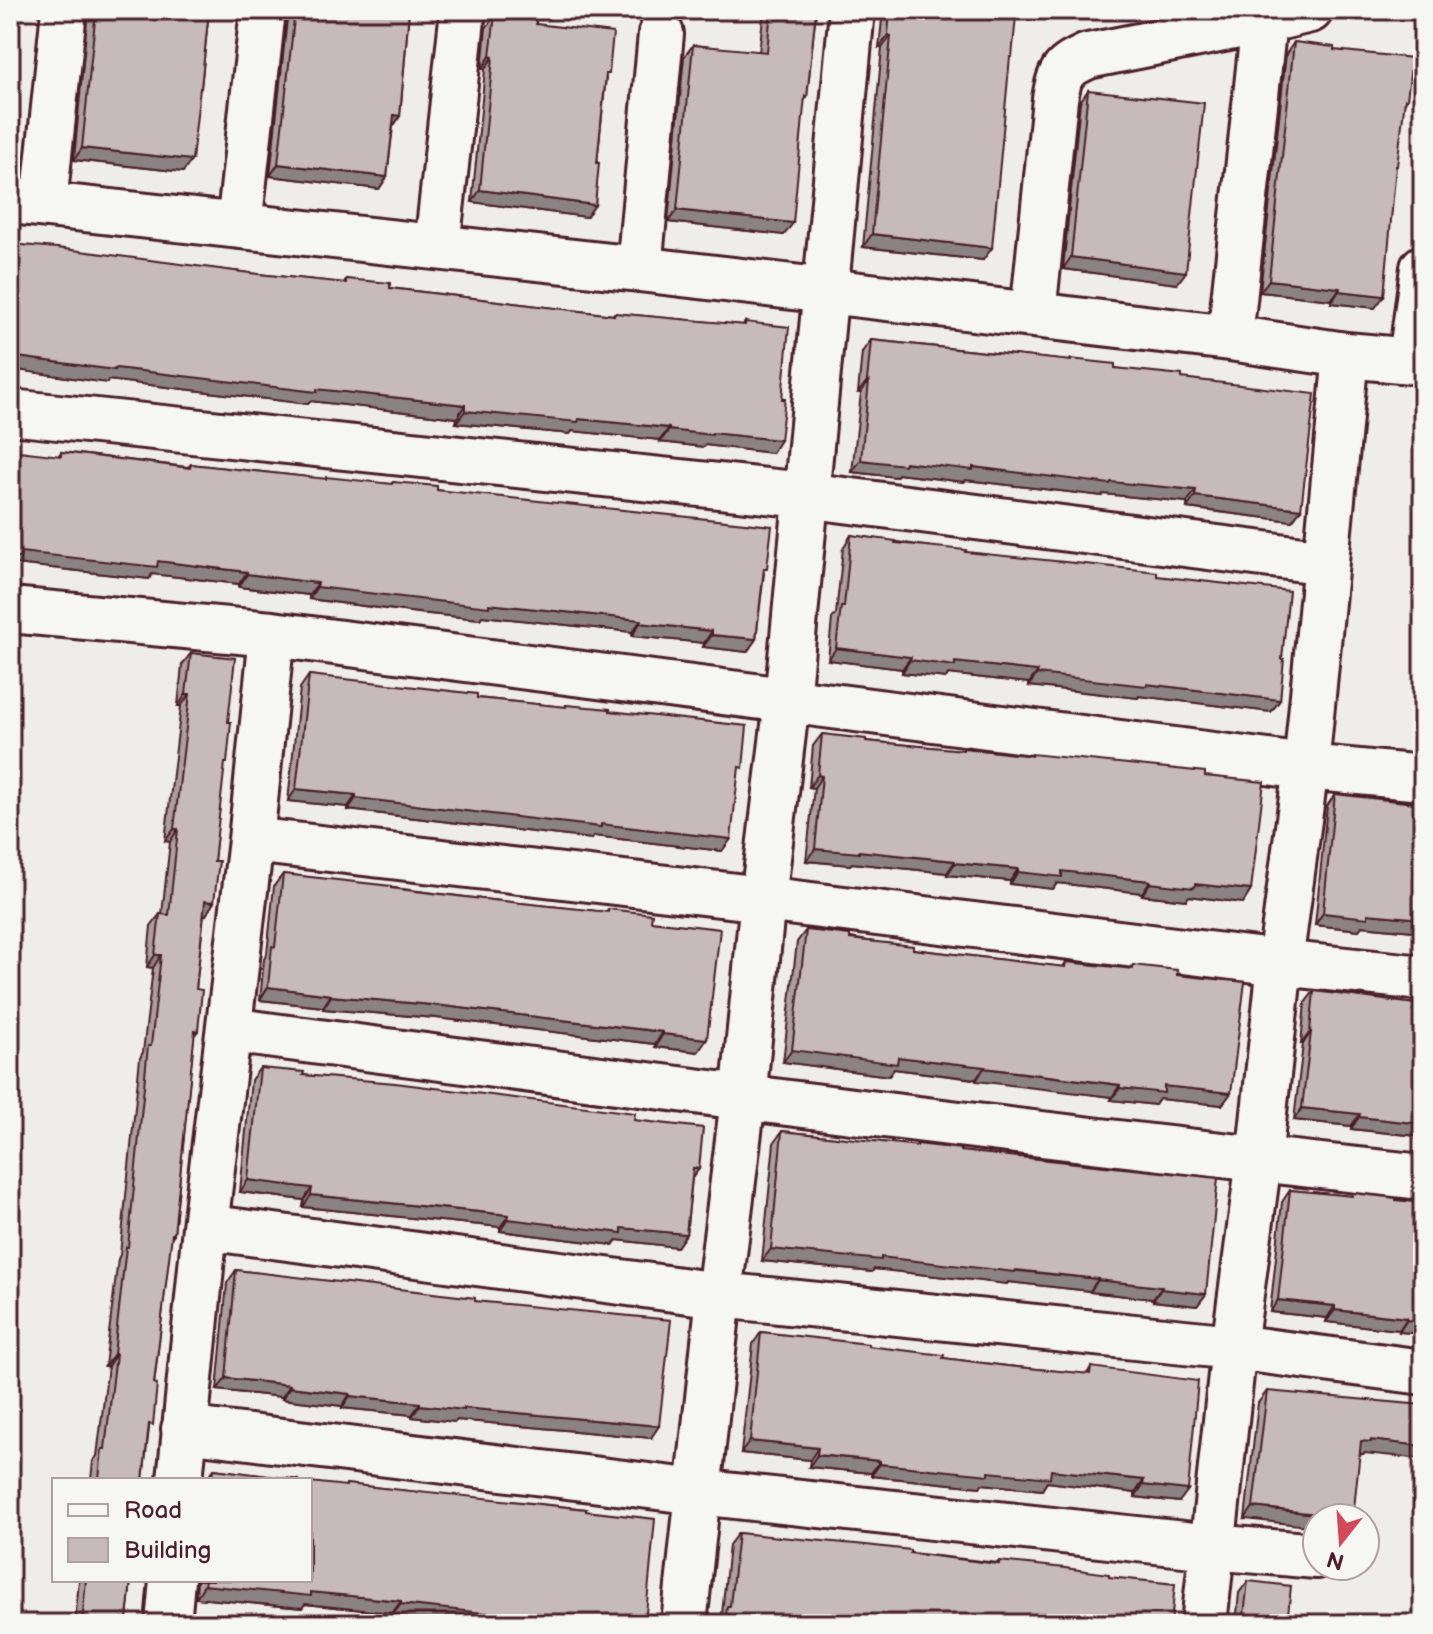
<svg xmlns="http://www.w3.org/2000/svg" width="1433" height="1634" font-family="'Balsamiq Sans',sans-serif">
	<style>
		.lines { fill: none; stroke-linecap: round; stroke-linejoin: round }
		.minor-casing { stroke: #4a1f2b; stroke-width: 50 }
		.minor { stroke: #f6f6f2; stroke-width: 44 }
		.wall { fill: #aaa0a1; stroke: #4a1f2b; stroke-width: 2 }
		.shaded-wall { fill: #8b8283; stroke: #4a1f2b; stroke-width: 2 }
		.building { fill: #c6babb; stroke: #4a1f2b; stroke-width: 2 }
	</style>
	<rect width="100%" height="100%" fill="#efedea"/>
	<filter id="ink" filterUnits="userSpaceOnUse"><feTurbulence type="fractalNoise" baseFrequency=".0125" numOctaves="2"/><feDisplacementMap in="SourceGraphic" scale="16" xChannelSelector="R" yChannelSelector="G"/><feConvolveMatrix kernelMatrix="1 2 1 2 8 2 1 2 1" color-interpolation-filters="sRGB"/></filter>
	<g filter="url(#ink)">
		<g class="lines">
			<g class="minor-casing">
				<path id="minor" d="M10 201 639 269 1230 338 1346 355 1423 362
					M44 204 64 10
					M239 226 263 10
					M437 247 463 10
					M639 269 661 34
					M1033 314 1055 99C1060 71 1062 68 1088 56L1264 21 1310 10
					M1230 338 1264 21
					M1411 360 1423 268
					M10 412 805 495 1326 562
					M10 610 272 634 1306 767 1423 778
					M251 840 763 899 1280 963 1423 978
					M229 1030C627 1083 1024 1135 1423 1177
					M205 1227 719 1295 1234 1347 1423 1372
					M184 1429 698 1492 1212 1547 1317 1556
					M180 1480 205 1227 251 840 272 634
					M168 1624 172 1580
					M684 1624 719 1295 743 1099 763 899 787 701 852 10
					M1204 1624 1234 1347 1259 1160 1280 963 1306 767 1346 355"/>
			</g>
			<use href="#minor" class="minor"/>
		</g>
		<path class="wall" d="M88 10H209L201 88 199 91 183 172 74 160Z
			M288 10H409L400 116 393 127 387 177 379 189 270 176Z
			M764 10H816L807 97 804 101 784 235 668 222 684 57 693 45 759 52Z
			M883 10H955L983 260 863 247 882 48H879Z
			M495 15 536 24 606 78 597 163 595 205 586 217 472 202 485 69H482L486 28Z
			M1294 42 1334 50 1407 99 1404 104 1375 308 1331 303V300L1260 292 1286 54Z
			M1088 90 1177 284 1063 269 1080 102Z
			M10 244 258 274 344 283 346 279 390 288 613 315 614 313 743 325 745 322 772 453 705 445 704 447 660 442V440L572 431 570 434 456 423 457 418 310 401 308 404 108 380 107 383 10 369Z
			M871 340 1069 361 1071 359 1115 368 1182 378 1301 509 1292 521 1187 508V502L1103 494 1102 496 966 480 964 482 898 474 896 477 852 472 861 393H858L862 352Z
			M61 452 188 467 191 464 325 479 391 484 393 482 437 490 764 573 756 639 747 652 703 647 704 643 632 636V632L482 616 480 619 418 613 309 599V595L239 587V584L152 574 149 579 16 564 12 570 58 456Z
			M851 535 965 552 1157 576 1282 659 1280 700 1271 712 1139 696 1138 698 1029 686V683L948 674 946 678 902 673V669L828 660 832 619 836 614 843 548Z
			M191 653 228 722 214 861V902L206 915 204 914 196 989 198 1031 194 1036 174 1234 171 1238 143 1480H91L93 1461 97 1456 108 1366H105L118 1259 120 1255 140 1058 143 1052 153 968 147 967 151 926 160 914H162L170 842 165 841 181 706H178L182 665Z
			M309 675 477 698 565 707 566 705 610 711 738 775 722 851 594 836 592 839 348 810V807L288 801 300 688Z
			M822 734 866 741 962 750 963 748 1205 776 1251 890 1243 903 1189 896 1186 900 1142 895V893L1057 883 1053 889 1010 884V881L947 875V873L852 863 850 865 806 861 814 788 809 787 813 746Z
			M1335 794 1423 932 1362 926 1359 930 1315 925 1327 806Z
			M283 874 482 899 606 912 608 909 651 921 707 1039 698 1052 655 1047V1044L436 1018 323 1009V1007L260 1000 264 959 267 954 274 886Z
			M806 930 913 949 1063 967 1066 962 1130 969 1133 965 1177 975 1231 1093 1222 1105 1159 1099 1155 1105 1111 1100 1112 1097 894 1069 889 1076 783 1062 797 942Z
			M1314 991 1423 1005V1140L1416 1139 1417 1136 1351 1129V1126L1294 1120 1303 1044H1301L1305 1003Z
			M260 1068 303 1075 634 1120 692 1179 686 1234 677 1247 617 1240 613 1245 500 1231V1227L303 1207 304 1200 240 1192 251 1080Z
			M782 1131 916 1146 917 1144 961 1151 1206 1294 1197 1306 1153 1301V1299L1090 1292V1291L1008 1282 1007 1284 874 1269 872 1272 762 1261 774 1143Z
			M1290 1190 1351 1196 1352 1193 1423 1203V1334L1399 1332V1330L1326 1322 1327 1318 1270 1312 1282 1202Z
			M236 1270 475 1301 651 1438 457 1420 455 1422 412 1417V1415L342 1408V1406L282 1399V1397L217 1390 227 1283Z
			M761 1332 868 1346 943 1358 1007 1366 1087 1374 1091 1367 1179 1502 1135 1497V1493L1047 1482 1042 1490 982 1484 980 1487 871 1476V1473L809 1467 810 1460 741 1453 753 1344Z
			M1267 1391 1364 1453 1245 1519 1258 1403Z
			M214 1469 298 1480H206Z
			M346 1484 418 1492 586 1509 392 1616V1613L305 1604 302 1608 196 1598 197 1580H310Z
			M738 1533 998 1563 999 1561 1109 1577 1171 1624H718L719 1618 722 1614 729 1545Z
			M79 1580H131L127 1619 124 1624H75Z
			M1248 1581 1287 1624H1236L1239 1593Z"/>
		<path class="shaded-wall" d="M888 35 891 36 882 48H879Z
			M490 56 493 57 485 69H482Z
			M394 115 400 116 392 128Z
			M82 148 192 160 183 172 74 160Z
			M278 164 387 177 379 189 270 176Z
			M480 190 595 205 586 217 472 202Z
			M677 210 793 223 784 235 668 222Z
			M872 234 992 248 983 260 863 247Z
			M1071 257 1186 272 1177 284 1063 269Z
			M1269 280 1340 288 1331 300 1260 292Z
			M1339 291 1384 296 1375 308 1331 303Z
			M10 356 317 389 465 405 457 418 310 401 308 404 108 380 107 383 10 369Z
			M867 381H869L861 393H858Z
			M465 411 579 419 669 428 660 440 572 431 570 434 456 423Z
			M669 430 712 433 780 440 772 453 705 445 704 447 660 442Z
			M861 460 973 467 1196 490 1187 502 1103 494 1102 496 966 480 964 482 898 474 896 477 852 472Z
			M1195 496 1301 509 1292 521 1187 508Z
			M21 552 158 561 247 572 239 584 152 574 149 579 16 564 12 570H10V557Z
			M247 574 318 583 309 595 239 587Z
			M317 587 489 604 641 620 632 632 482 616 480 619 418 613 309 599Z
			M640 623 712 631 704 643 632 636Z
			M712 635 756 639 747 652 703 647Z
			M836 648 911 657 902 669 828 660Z
			M910 660 955 662 1038 671 1029 683 948 674 946 678 902 673Z
			M1037 674 1147 684 1280 700 1271 712 1139 696 1138 698 1029 686Z
			M186 694H190L181 706H178Z
			M818 775 822 776 814 788 809 787Z
			M296 789 356 795 348 807 288 801Z
			M356 798 601 824 731 839 722 851 594 836 592 839 348 810Z
			M174 829H178L170 842 165 841Z
			M815 849 859 851 955 861 947 873 852 863 850 865 806 861Z
			M955 863 1018 869 1010 881 947 875Z
			M1062 871 1150 881 1142 893 1057 883 1053 889 1010 884 1018 872Z
			M1150 883 1195 884 1251 890 1243 903 1189 896 1186 900 1142 895Z
			M205 901 214 902 206 915 197 913Z
			M1323 913 1368 914 1423 919V932L1362 926 1359 930 1315 925Z
			M155 955H161L153 968 147 967Z
			M268 987 331 995 323 1007 260 1000Z
			M331 996 444 1006 663 1032 655 1044 436 1018 323 1009Z
			M1310 1032H1311L1303 1044H1301Z
			M663 1034 707 1039 698 1052 655 1047Z
			M792 1050 898 1057 985 1067 976 1079 894 1069 889 1076 783 1062Z
			M984 1068 1120 1085 1112 1097 976 1081Z
			M1164 1086 1231 1093 1222 1105 1159 1099 1155 1105 1111 1100 1120 1088Z
			M1302 1108 1360 1114 1351 1126 1294 1120Z
			M1359 1117 1423 1124V1127L1417 1136 1351 1129Z
			M1423 1129V1140L1416 1139Z
			M693 1168 699 1169 690 1181Z
			M248 1180 312 1188 304 1200 240 1192Z
			M311 1195 509 1215 500 1227 303 1207Z
			M508 1219 622 1228 686 1234 677 1247 617 1240 613 1245 500 1231Z
			M771 1249 881 1257 1098 1279 1090 1291 1008 1282 1007 1284 874 1269 872 1272 762 1261Z
			M1098 1280 1162 1287 1153 1299 1090 1292Z
			M1161 1289 1206 1294 1197 1306 1153 1301Z
			M1278 1300 1335 1306 1327 1318 1270 1312Z
			M1335 1310 1407 1318 1399 1330 1326 1322Z
			M1407 1320 1423 1321V1334L1399 1332Z
			M114 1354H116L108 1366H105Z
			M226 1378 290 1385 282 1397 217 1390Z
			M290 1387 350 1394 342 1406 282 1399Z
			M350 1396 420 1403 412 1415 342 1408Z
			M420 1405 464 1408 659 1426 651 1438 457 1420 455 1422 412 1417Z
			M1371 1440 1423 1446V1459L1364 1453 1363 1454 1353 1453 1361 1441Z
			M750 1441 818 1448 810 1460 741 1453Z
			M817 1455 880 1461 871 1473 809 1467Z
			M880 1464 989 1472 1051 1470 1144 1480 1135 1493 1047 1482 1042 1490 982 1484 980 1487 871 1476Z
			M1143 1485 1188 1490 1179 1502 1135 1497Z
			M1253 1507 1353 1518H1317V1527L1245 1519Z
			M204 1585 311 1592 401 1601 392 1613 305 1604 302 1608 196 1598Z
			M401 1604 511 1613 602 1624H464L392 1616Z"/>
		<path class="building" d="M96 10H209L201 88H200L192 160 82 148Z
			M295 10H409L400 116 394 115 387 177 278 164Z
			M771 10H816L807 97 805 96 793 223 677 210 693 45 767 52Z
			M890 10H955L1016 16 1012 57H1010L992 248 872 234 891 36 888 35Z
			M495 15 536 20V24L613 33 609 74H606L597 163H599L595 205 480 190 493 57 490 56Z
			M1294 42 1334 47V50L1412 58 1407 99H1405L1397 166H1396L1384 296 1339 291 1340 288 1269 280Z
			M1088 90 1204 103 1186 272 1071 257Z
			M10 244 57 248 258 274 346 283V279L390 283V288L614 315V313L745 325V322L789 327 782 399H785L780 440 712 433V435L669 430V428L579 419 578 422 465 411V405L317 389V392L115 368V370L10 356Z
			M871 340 1071 361V359L1115 364V368L1182 375V378L1315 394 1301 509 1195 496 1196 490 1111 482 1110 484 973 467V470L905 462 904 465 861 460 869 381H867Z
			M10 450 61 456V452L190 468 191 464 326 479V477L392 484 393 482 437 486V490L772 526 767 568H764L756 639 712 635V631L640 623 641 620 489 604V607L427 600 317 587 318 583 247 574V572L158 561 157 567 21 552 20 558 10 557Z
			M851 535 896 541 895 543 966 550 965 552 1095 565 1157 572V576L1289 591 1282 659H1284L1280 700 1147 684 1146 686 1037 674 1038 671 955 662V666L910 660 911 657 836 648 841 607H844Z
			M191 653 235 658 228 722H231L227 763H225L214 861H219L214 902 205 901 196 989 202 990 198 1031 195 1030 174 1234H172L154 1383 157 1384 153 1425 149 1424 143 1480H99L102 1449H105L116 1354H114L126 1247H128L148 1046H151L161 955H155L160 914 169 915 178 829H174L190 694H186Z
			M309 675 477 694V698L566 707V705L610 709V711L747 726 743 768 739 767 731 839 601 824V827L356 798V795L296 789Z
			M822 734 866 739V741L963 750V748L1032 756V754L1205 772V776L1264 782 1251 890 1195 884 1194 888 1150 883V881L1062 871V877L1018 872V869L955 863V861L859 851V853L815 849 822 776 818 775Z
			M1335 794 1423 804V919L1368 914V918L1323 913Z
			M283 874 391 886V888L482 899 608 912V909L652 914 651 921 720 929 707 1039 663 1034V1032L444 1006 331 996V995L268 987 272 946 275 947Z
			M806 930 850 935V939L913 946V949L1065 967 1066 962 1133 969V965L1177 970V975L1245 982 1231 1093 1164 1086V1093L1120 1088V1085L984 1068 985 1067 898 1057 897 1064 792 1050Z
			M1314 991 1423 1005V1124L1359 1117 1360 1114 1302 1108 1311 1032H1310Z
			M260 1068 304 1072 303 1075 395 1083 635 1113 634 1120 703 1128 699 1169 693 1168 686 1234 622 1228V1233L508 1219 509 1215 311 1195 312 1188 248 1180Z
			M782 1131 917 1146V1144L961 1149V1151L1218 1178 1206 1294 1161 1289 1162 1287 1098 1280V1279L1016 1270 1015 1272 881 1257V1260L771 1249Z
			M1290 1190 1352 1196V1193L1396 1198V1200L1423 1203V1321L1407 1320V1318L1335 1310V1306L1278 1300Z
			M236 1270 475 1298V1301L671 1320 659 1426 464 1408V1410L420 1405V1403L350 1396V1394L290 1387V1385L226 1378Z
			M761 1332 868 1344V1346L944 1355 943 1358 1007 1366 1090 1374 1091 1367 1198 1381 1188 1490 1143 1485 1144 1480 1051 1470 1050 1478 989 1472V1475L880 1464V1461L817 1455 818 1448 750 1441Z
			M1267 1391 1423 1405V1446L1371 1440V1442L1361 1441 1353 1518 1253 1507Z
			M214 1469 299 1480H212Z
			M310 1482 346 1486V1484L419 1492V1491L586 1509V1511L655 1519 645 1624H602L511 1613V1616L401 1604V1601L311 1592V1596L204 1585 205 1580H310Z
			M738 1533 866 1545 910 1550V1553L999 1564V1561L1065 1568 1109 1574V1577L1175 1584 1171 1624H725L727 1606H730Z
			M86 1580H131L127 1619 122 1618 121 1624H82Z
			M1248 1581 1291 1586 1287 1624H1243Z"/>
	</g>
	<rect width="1433" height="1634" fill="none" stroke="#f6f6f2" stroke-width="40"/>
	<rect x="20" y="20" width="1393" height="1594" fill="none" stroke="#4a1f2b" stroke-width="3" filter="url(#ink)"/>
	<rect x="52" y="1478" width="260" height="104" fill="#f6f6f2" stroke="#b1a0a2" stroke-width="2"/>
	<rect x="68" y="1504" width="40" height="12" fill="#f6f6f2" stroke="#b1a0a2" stroke-width="2"/>
	<text x="124" y="1518" font-size="24" fill="#4a1f2b">Road</text>
	<rect x="68" y="1538" width="40" height="24" fill="#c6babb" stroke="#b1a0a2" stroke-width="2"/>
	<text x="124" y="1558" font-size="24" fill="#4a1f2b">Building</text>
	<g transform="translate(1341 1542) rotate(197)"><circle r="38" fill="#f6f6f2" stroke="#b1a0a2" stroke-width="2"/>
	<path d="M0-6L14 30L0 20L-14 30Z" fill="#d1495b"/>
	<text y="-12" font-size="22" font-weight="bold" text-anchor="middle" fill="#4a1f2b">N</text>
	</g>
</svg>
